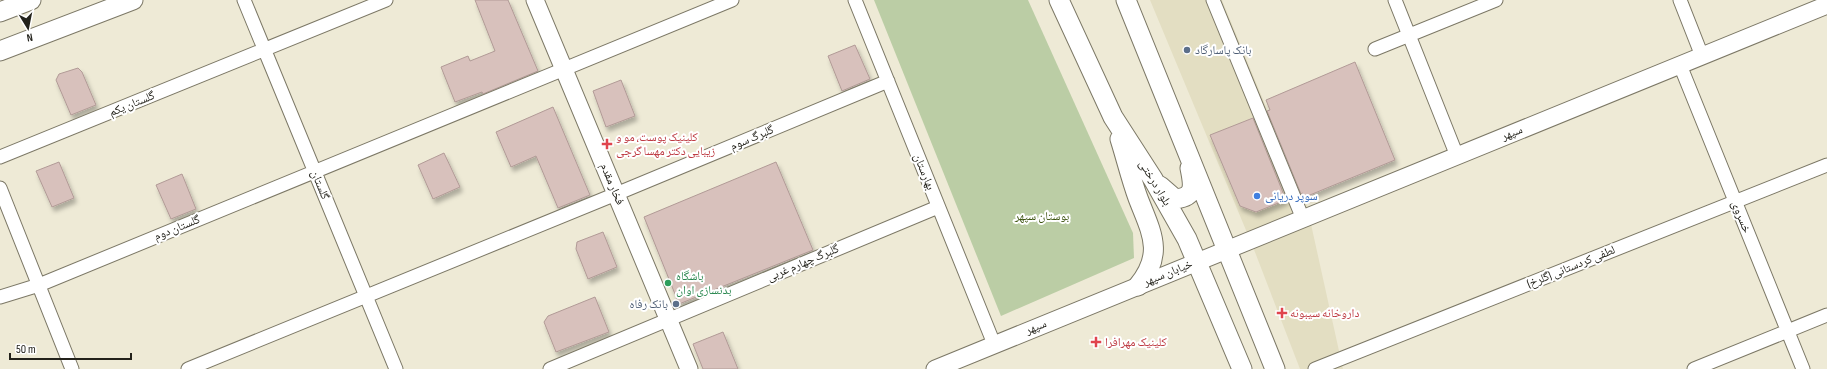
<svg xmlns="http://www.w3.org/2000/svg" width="1827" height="369" font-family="'Sofia Sans Condensed','Noto Naskh Arabic',sans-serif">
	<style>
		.built { fill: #e3dec2 }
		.green { fill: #bbcda5 }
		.building { fill: #d8c1bc; stroke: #b19a96; filter: url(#shadow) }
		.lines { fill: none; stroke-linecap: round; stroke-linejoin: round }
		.minor-casing { stroke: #7c7866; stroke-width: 15 }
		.tertiary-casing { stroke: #7c7866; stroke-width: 19 }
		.secondary-casing { stroke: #7c7866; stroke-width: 21 }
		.minor { stroke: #fff; stroke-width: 13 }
		.tertiary { stroke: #fff; stroke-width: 17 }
		.secondary { stroke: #fff; stroke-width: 19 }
		.service-dot { fill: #5c6f8a; stroke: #fff; stroke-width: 1.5 }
		.health-dot { fill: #e0444e; stroke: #fff; stroke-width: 1.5 }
		.shop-dot { fill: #3f7fe0; stroke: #fff; stroke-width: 1.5 }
		.leisure-dot { fill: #2e9e5b; stroke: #fff; stroke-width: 1.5 }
		.labels { text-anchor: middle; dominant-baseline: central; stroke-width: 4; stroke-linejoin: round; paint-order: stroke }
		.service-label { font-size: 12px; fill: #4e5e75; stroke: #fff; text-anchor: start }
		.street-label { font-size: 12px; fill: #23221b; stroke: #fff }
		.health-label { font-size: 12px; fill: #be3a42; stroke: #fff; text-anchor: start }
		.shop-label { font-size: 12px; fill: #366cbe; stroke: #fff; text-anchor: start }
		.park-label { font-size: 12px; fill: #3c5310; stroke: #fff }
		.leisure-label { font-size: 12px; fill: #27864d; stroke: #fff; text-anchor: start }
	</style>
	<defs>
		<filter id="shadow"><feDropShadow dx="2.5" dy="4.5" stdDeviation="2" flood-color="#0004"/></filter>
	</defs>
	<rect width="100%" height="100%" fill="#eeead6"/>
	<path class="built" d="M1150 0H1222L1307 206 1343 369H1300L1253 247Z"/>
	<path class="green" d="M874 0H1028L1133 233 1134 258 1001 316Z"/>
	<path class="building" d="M475 0H508L538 71 483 94 482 92 455 102 441 67 468 56 470 61 495 51Z
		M855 45 870 79 842 91 828 56Z
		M1355 62 1395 160 1305 197 1303 193 1301 194 1267 111 1270 110 1266 100Z
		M78 68 82 72 96 105 71 115 56 80 59 74Z
		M621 80 635 116 606 127 593 91Z
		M553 107 590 195 558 208 536 156 511 167 496 132Z
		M1253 118 1286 200 1256 212 1240 206 1210 135Z
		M444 153 460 187 433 199 418 165Z
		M59 162 74 198 52 207 36 171Z
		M776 162 813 250 679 304 644 217Z
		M182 174 196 209 171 219 156 185Z
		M603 232 617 267 588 279 576 249 577 242Z
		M595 297 609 332 556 352 544 322 548 316Z
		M723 332 738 369H703L693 344Z"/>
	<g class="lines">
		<g class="minor-casing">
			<path id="minor" d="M244 0 396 369
				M855 0 994 344
				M1213 0 1303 219
				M1395 0 1457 156
				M1680 0 1702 56
				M1375 49 1496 0
				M1680 65 1803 369
				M0 157 386 0
				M0 188 72 369
				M0 297 39 285 732 0
				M188 369 616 194 888 81
				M550 369 938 207
				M1315 369 1827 165
				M1694 369 1827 315"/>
		</g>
		<g class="tertiary-casing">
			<path id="tertiary" d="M535 0 689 369
				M935 369 1827 5"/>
		</g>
		<g class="secondary-casing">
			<path id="secondary" d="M1059 0 1113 117 1153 179 1187 239 1242 369
				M1126 0 1275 369
				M0 12 31 0
				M0 51 133 0
				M1120 139C1126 158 1131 179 1138 198 1151 232 1165 253 1138 286
				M1160 186 1175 199C1197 197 1193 184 1190 168"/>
		</g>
		<use href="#minor" class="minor"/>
		<use href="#tertiary" class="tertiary"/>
		<use href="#secondary" class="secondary"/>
	</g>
	<g class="service-dot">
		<circle cx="1187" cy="50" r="4"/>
		<circle cx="676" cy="304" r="4"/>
	</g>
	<g class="health-dot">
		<path d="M605 138h4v4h4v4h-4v4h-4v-4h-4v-4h4z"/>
		<path d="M1280 307h4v4h4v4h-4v4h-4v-4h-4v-4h4z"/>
		<path d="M1094 336h4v4h4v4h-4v4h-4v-4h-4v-4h4z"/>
	</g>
	<circle class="shop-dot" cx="1257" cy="196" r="4"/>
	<circle class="leisure-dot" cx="668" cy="283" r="4"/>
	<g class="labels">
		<g class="service-label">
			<text x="1195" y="50">بانک پاسارگاد</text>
			<text x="668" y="304" text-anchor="end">بانک رفاه</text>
		</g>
		<g class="street-label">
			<text transform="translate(132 104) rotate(-22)">گلستان یکم</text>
			<text transform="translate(1512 133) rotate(-22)">سپهر</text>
			<text transform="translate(752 138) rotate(-23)">گلبرگ سوم</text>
			<text transform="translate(924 172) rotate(68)">بهارستان</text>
			<text transform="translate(1155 183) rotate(59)">بلوار درختی</text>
			<text transform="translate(612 184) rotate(67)">فخار مقدم</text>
			<text transform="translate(320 185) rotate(68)">گلستان</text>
			<text transform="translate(1741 217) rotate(68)">خسروی</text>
			<text transform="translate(177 228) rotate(-22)">گلستان دوم</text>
			<text transform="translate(803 263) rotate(-23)">گلبرگ چهارم غربی</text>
			<text transform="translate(1571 267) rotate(-22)">لطفی کردستانی (گلرخ)</text>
			<text transform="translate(1168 273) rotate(-22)">خیابان سپهر</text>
			<text transform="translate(1036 327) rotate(-22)">سپهر</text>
		</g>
		<g class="health-label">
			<text x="616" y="137">کلینیک پوست، مو و<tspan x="616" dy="14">زیبایی دکتر مهسا گرجی</tspan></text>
			<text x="1290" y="313">داروخانه سیبونه</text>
			<text x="1105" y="342">کلینیک مهرافرا</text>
		</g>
		<g class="shop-label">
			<text x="1265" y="196">سوپر دریانی</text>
		</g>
		<g class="park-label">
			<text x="1042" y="216">بوستان سپهر</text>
		</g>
		<g class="leisure-label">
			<text x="676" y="276">باشگاه<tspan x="676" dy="14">بدنسازی اوان</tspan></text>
		</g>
	</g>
	<g transform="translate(28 28) rotate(170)" stroke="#ffffff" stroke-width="3" paint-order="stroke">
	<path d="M0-3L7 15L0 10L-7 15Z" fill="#23221b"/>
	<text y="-6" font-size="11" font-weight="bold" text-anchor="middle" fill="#23221b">N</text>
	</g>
	<path d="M10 353v6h121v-6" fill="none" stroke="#23221b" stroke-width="2"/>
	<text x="16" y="353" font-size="12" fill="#23221b" stroke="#ffffff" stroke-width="3" paint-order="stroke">50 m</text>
</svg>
